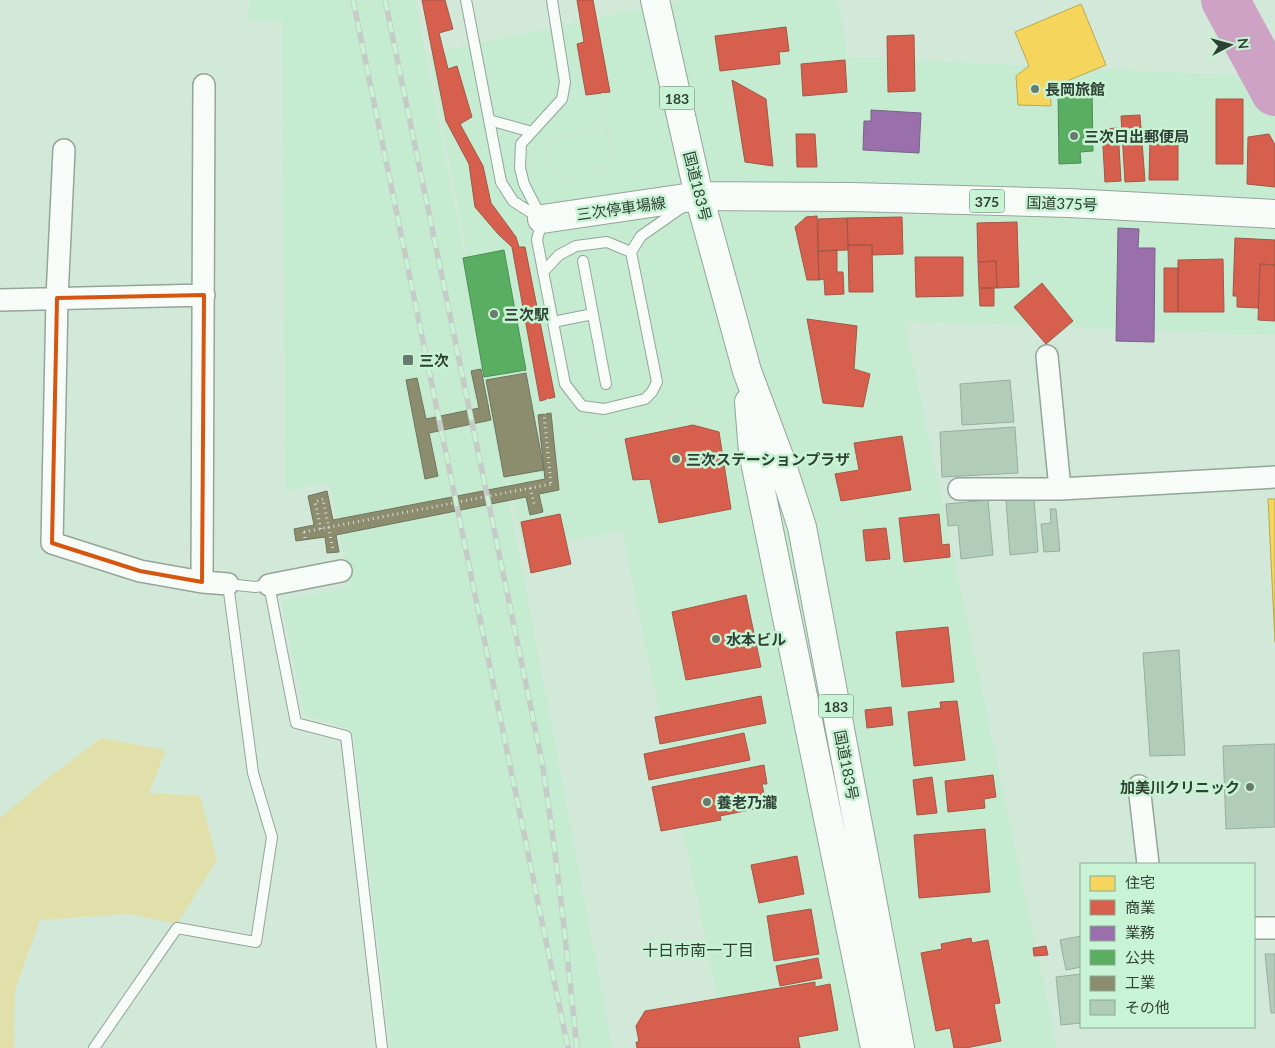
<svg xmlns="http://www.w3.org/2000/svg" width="1275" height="1048" font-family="Lato,'Noto Sans JP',sans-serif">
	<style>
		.built { fill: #c5ebd0 }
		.green { fill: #e2e0aa }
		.homes { fill: #f6d55c; stroke: #baa850 }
		.shops { fill: #d6604d; stroke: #a45646 }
		.offices { fill: #9970ab; stroke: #796287 }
		.public { fill: #5aae61; stroke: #4d8d54 }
		.industry { fill: #8c8c6e; stroke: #70755d }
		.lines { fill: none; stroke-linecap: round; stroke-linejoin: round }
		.river { stroke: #cea2c5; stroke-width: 48 }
		.building { fill: #b2ccba; stroke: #9aaca0 }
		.service-casing { stroke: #94a599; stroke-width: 12 }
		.minor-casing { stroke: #94a599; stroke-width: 24 }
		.secondary-casing { stroke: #94a599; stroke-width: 30 }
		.trunk-casing { stroke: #94a599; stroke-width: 30 }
		.path { stroke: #d6ded9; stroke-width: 3; stroke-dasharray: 1 4; stroke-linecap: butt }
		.service { stroke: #f8fcf9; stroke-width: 10 }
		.minor { stroke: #f8fcf9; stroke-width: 21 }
		.secondary { stroke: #f8fcf9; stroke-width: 28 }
		.trunk { stroke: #f8fcf9; stroke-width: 28 }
		.rail-casing { stroke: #c5ccc7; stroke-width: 5.5 }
		.rail { stroke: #c8f3d5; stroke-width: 4; stroke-dasharray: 11; stroke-linecap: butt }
		.path-bridge { stroke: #d6ded9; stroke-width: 3; stroke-dasharray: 1 4; stroke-linecap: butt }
		.marked { fill: none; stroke: #d65610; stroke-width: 4; stroke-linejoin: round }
		.poi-dot { fill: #687b6e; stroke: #c8f3d5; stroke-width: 2 }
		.labels { text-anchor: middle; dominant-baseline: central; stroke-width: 5; stroke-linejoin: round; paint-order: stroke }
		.shield { fill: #c8f3d5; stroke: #5d7664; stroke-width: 1 }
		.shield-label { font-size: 14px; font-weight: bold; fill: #2f4034 }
		.poi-label { font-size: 15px; font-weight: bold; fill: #2f4034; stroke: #c8f3d5; text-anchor: start }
		.street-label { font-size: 15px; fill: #2f4034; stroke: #c8f3d5 }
		.neighbourhood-label { font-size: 16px; fill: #2f4034; stroke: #c8f3d5 }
	</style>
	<rect width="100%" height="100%" fill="#d2e9d9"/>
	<path class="built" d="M250 0H415L464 254 467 253 429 54 682 0H838L847 57 1269 77 1275 54V335L904 321 1057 1048H728L622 531 523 549 509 479 505 480 612 1048H391L352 730 305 715 281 601 350 587 329 482 286 491 282 21H248Z"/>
	<path class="green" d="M101 738 166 750 149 793 200 796 217 860 177 924 129 914 40 920 15 990 14 1048H0V818L43 782Z"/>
	<path class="homes" d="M1081 4 1106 65 1050 88 1051 106 1018 105 1016 76 1029 66 1015 32Z
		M1268 499H1275V642Z"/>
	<path class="shops" d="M422 0H445L453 29 439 33 448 69 457 66 472 117 460 124 483 166 491 203 516 237 519 247H525L555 397 540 401 512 247 498 234 475 207 469 164 446 121Z
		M577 0H593L610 92 586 95 577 44 584 42Z
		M786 27 789 51 779 52 780 64 720 71 715 36Z
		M914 35 915 91 888 92 887 36Z
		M845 60 847 92 803 96 801 64Z
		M732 80 766 99 773 166 745 162Z
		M1216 99H1243V164H1216Z
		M1140 115 1145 181 1125 182 1121 116Z
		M1118 128 1121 181 1105 182 1102 129Z
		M796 134H815L817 167H797Z
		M1269 134 1275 145V187L1247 184 1248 137Z
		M1150 140 1178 141V180H1149Z
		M817 216 819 280H807L795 227 806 217Z
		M902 217 903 254 872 255V245H848L847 218Z
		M847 218 848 250 818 251V219Z
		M1017 222 1019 287 997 288 996 261 978 262 977 223Z
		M1235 238 1275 240V265L1260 264 1258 308 1237 307V296H1233Z
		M848 245H872L873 292H849Z
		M837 250V272H843L844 294 825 295 824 279 819 280 818 251Z
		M915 257H963V296L916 297Z
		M1223 259 1224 312H1178V260Z
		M996 261 997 288H979L978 262Z
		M1260 264 1275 265V321L1258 320Z
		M1164 268H1178V312H1164Z
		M1042 283 1073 321 1046 344 1014 307Z
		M979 288H994V306H980Z
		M807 319 857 326 854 369 870 374 863 407 823 403Z
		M693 425 719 432 731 509 659 523 650 479 633 480 625 439Z
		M902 436 911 490 841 501 835 474 859 470 854 443Z
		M560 514 571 564 531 573 521 522Z
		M939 514 942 545 949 544 950 557 904 562 899 518Z
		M886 528 890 559 866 561 863 530Z
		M746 595 761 667 686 680 672 612Z
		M948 627 954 682 902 687 896 632Z
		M761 696 766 723 660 744 655 717Z
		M957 701 965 760 914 766 908 712 941 708 940 702Z
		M891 707 893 725 867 728 865 710Z
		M744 733 750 760 649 780 644 754Z
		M764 765 767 784H762L764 794 757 795 759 808 720 816 721 820 661 831 652 787Z
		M993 775 996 797 984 799 985 808 948 812 945 781Z
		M932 777 937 813 917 815 913 780Z
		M985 829 990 892 919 898 914 835Z
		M797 856 804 894 759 903 751 865Z
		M811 909 819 954 774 961 767 916Z
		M971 938 972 943 988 940 1000 1003 994 1004 1001 1041 966 1048H954L950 1028 936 1031 921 953 942 949 941 944Z
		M1046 946 1048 955 1034 956 1033 948Z
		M818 958 822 978 780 986 776 966Z
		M815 982V987L830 984 838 1030 798 1037 800 1048H637L636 1042H639L636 1026 645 1011Z"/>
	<path class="offices" d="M871 110 921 113 919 153 863 150 864 121H871Z
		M1118 228 1139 229 1138 248H1155L1154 342 1116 341Z"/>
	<path class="public" d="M1092 90 1093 151 1080 152 1081 163 1059 164 1058 91Z
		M504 250 526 370 484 377 463 258Z"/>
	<path class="industry" d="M481 369 491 420 429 433 438 476 425 479 406 380 417 378 426 419 479 408 471 371Z
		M526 373 544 470 504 477 486 380Z
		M551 413 559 490 539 494 543 512 530 515 526 497 336 535 339 552 327 553 325 537 296 541 294 529 314 525 308 496 327 491 333 520 545 479 538 415Z"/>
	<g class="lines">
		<path class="river" d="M1225 0 1275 92"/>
	</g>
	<path class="building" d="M1010 380 1014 422 962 425 960 384Z
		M1015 427 1018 473 942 477 940 432Z
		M1034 498 1038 552 1010 555 1006 500Z
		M988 500 993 555 961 559 958 525 948 526 946 504Z
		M1050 509H1056L1060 551 1044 552 1041 524 1051 523Z
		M1179 650 1185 755 1150 756 1143 653Z
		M1275 744V827L1226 829 1223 746Z
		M1081 936V967L1066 970 1060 940Z
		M1265 954H1275V1013H1271Z
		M1081 974V1023L1061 1025 1056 977Z"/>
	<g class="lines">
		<g class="service-casing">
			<path id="service" d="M466 0 501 182 513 201 541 219
				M552 0 565 82 562 99 521 144 520 168 524 184 542 219 537 240 565 384 582 406 604 409 645 399 652 392 657 382 631 252 641 236 684 206
				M489 120 532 132
				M583 261 606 384
				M543 272 559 255 576 246 607 242 631 252
				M553 322 593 314
				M94 1048 177 928 256 942 272 837 253 773 228 584 255 587 269 585 296 723 346 736 382 1048"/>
		</g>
		<g class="minor-casing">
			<path id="minor" d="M64 150 57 298 52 543 140 571 202 582 228 584
				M0 300 204 295
				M1047 356 1060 489
				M959 489H1060L1275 477
				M202 582 204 85
				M269 585 341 571
				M1139 786 1148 864
				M1254 928H1275"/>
		</g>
		<g class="secondary-casing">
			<path id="secondary" d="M542 219 699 196"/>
		</g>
		<g class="trunk-casing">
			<path id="trunk" d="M655 0 699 196 747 371 780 459 802 527 900 1048
				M699 196 852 197 1069 203 1275 214
				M749 402 753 452 875 1048"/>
		</g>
		<path class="path" d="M603 93 605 119 595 131 550 141C549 146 547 151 547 156 546 162 549 165 553 169 572 188 613 165 633 155
			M605 120 615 164
			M547 399 563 424 596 435 714 408
			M550 404 544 414 551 484
			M530 488 535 507
			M827 521 937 494
			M321 529 315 502 323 499 333 550
			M304 532 307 554"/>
		<use href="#service" class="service"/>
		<use href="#minor" class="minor"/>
		<use href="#secondary" class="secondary"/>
		<use href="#trunk" class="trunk"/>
		<g class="rail-casing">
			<path id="rail" d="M353 0 568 1048
				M385 0 542 762C557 857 567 953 577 1048"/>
		</g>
		<use href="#rail" class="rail"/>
		<path class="path-bridge" d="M304 532 551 484"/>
	</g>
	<path class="marked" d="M204 295 202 582 140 571 52 543 57 298Z"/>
	<g class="poi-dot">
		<circle cx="1035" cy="89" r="5"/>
		<circle cx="1074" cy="136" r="5"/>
		<circle cx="494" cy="314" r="5"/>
		<rect x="402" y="354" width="12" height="12" rx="2.5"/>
		<circle cx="676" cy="459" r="5"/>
		<circle cx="716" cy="639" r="5"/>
		<circle cx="1250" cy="787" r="5"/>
		<circle cx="707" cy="802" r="5"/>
	</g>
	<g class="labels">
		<g class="shield">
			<rect x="659.5" y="86.5" width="35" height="23" rx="4"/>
			<rect x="969.5" y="189.5" width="35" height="23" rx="4"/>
			<rect x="818.5" y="694.5" width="35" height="23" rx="4"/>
		</g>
		<g class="shield-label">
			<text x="677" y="98">183</text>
			<text x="987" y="201">375</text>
			<text x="836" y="706">183</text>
		</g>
		<g class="poi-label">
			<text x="1045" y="89">長岡旅館</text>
			<text x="1084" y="136">三次日出郵便局</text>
			<text x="504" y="314">三次駅</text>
			<text x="419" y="360">三次</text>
			<text x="686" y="459">三次ステーションプラザ</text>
			<text x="726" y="639">水本ビル</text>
			<text x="1240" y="787" text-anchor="end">加美川クリニック</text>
			<text x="717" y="802">養老乃瀧</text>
		</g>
		<g class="street-label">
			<text transform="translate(698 186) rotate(76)">国道183号</text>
			<text transform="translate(1062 203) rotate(2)">国道375号</text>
			<text transform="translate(621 208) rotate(-8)">三次停車場線</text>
			<text transform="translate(847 765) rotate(79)">国道183号</text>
		</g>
		<g class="neighbourhood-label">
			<text x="698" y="949">十日市南一丁目</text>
		</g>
	</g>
	<rect x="1080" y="863" width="175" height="165" fill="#c8f3d5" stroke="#8bab95"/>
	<rect x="1090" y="876" width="25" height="15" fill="#f6d55c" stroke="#8bab95"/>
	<text x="1125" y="888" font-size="15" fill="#2f4034">住宅</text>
	<rect x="1090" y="900" width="25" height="15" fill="#d6604d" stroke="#8bab95"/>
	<text x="1125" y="913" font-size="15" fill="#2f4034">商業</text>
	<rect x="1090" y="926" width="25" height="15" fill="#9970ab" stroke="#8bab95"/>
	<text x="1125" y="938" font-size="15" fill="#2f4034">業務</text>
	<rect x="1090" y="950" width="25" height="15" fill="#5aae61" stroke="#8bab95"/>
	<text x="1125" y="963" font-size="15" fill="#2f4034">公共</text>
	<rect x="1090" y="976" width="25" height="15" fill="#8c8c6e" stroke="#8bab95"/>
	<text x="1125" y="988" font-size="15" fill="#2f4034">工業</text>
	<rect x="1090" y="1000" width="25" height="15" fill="#b2ccba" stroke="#8bab95"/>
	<text x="1125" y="1013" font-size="15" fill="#2f4034">その他</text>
	<g transform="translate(1230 45) rotate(84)" stroke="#c8f3d5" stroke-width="4" paint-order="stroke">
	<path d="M0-4L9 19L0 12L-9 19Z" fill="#2f4034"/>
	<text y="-8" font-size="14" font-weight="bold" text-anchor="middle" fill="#2f4034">N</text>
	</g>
</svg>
